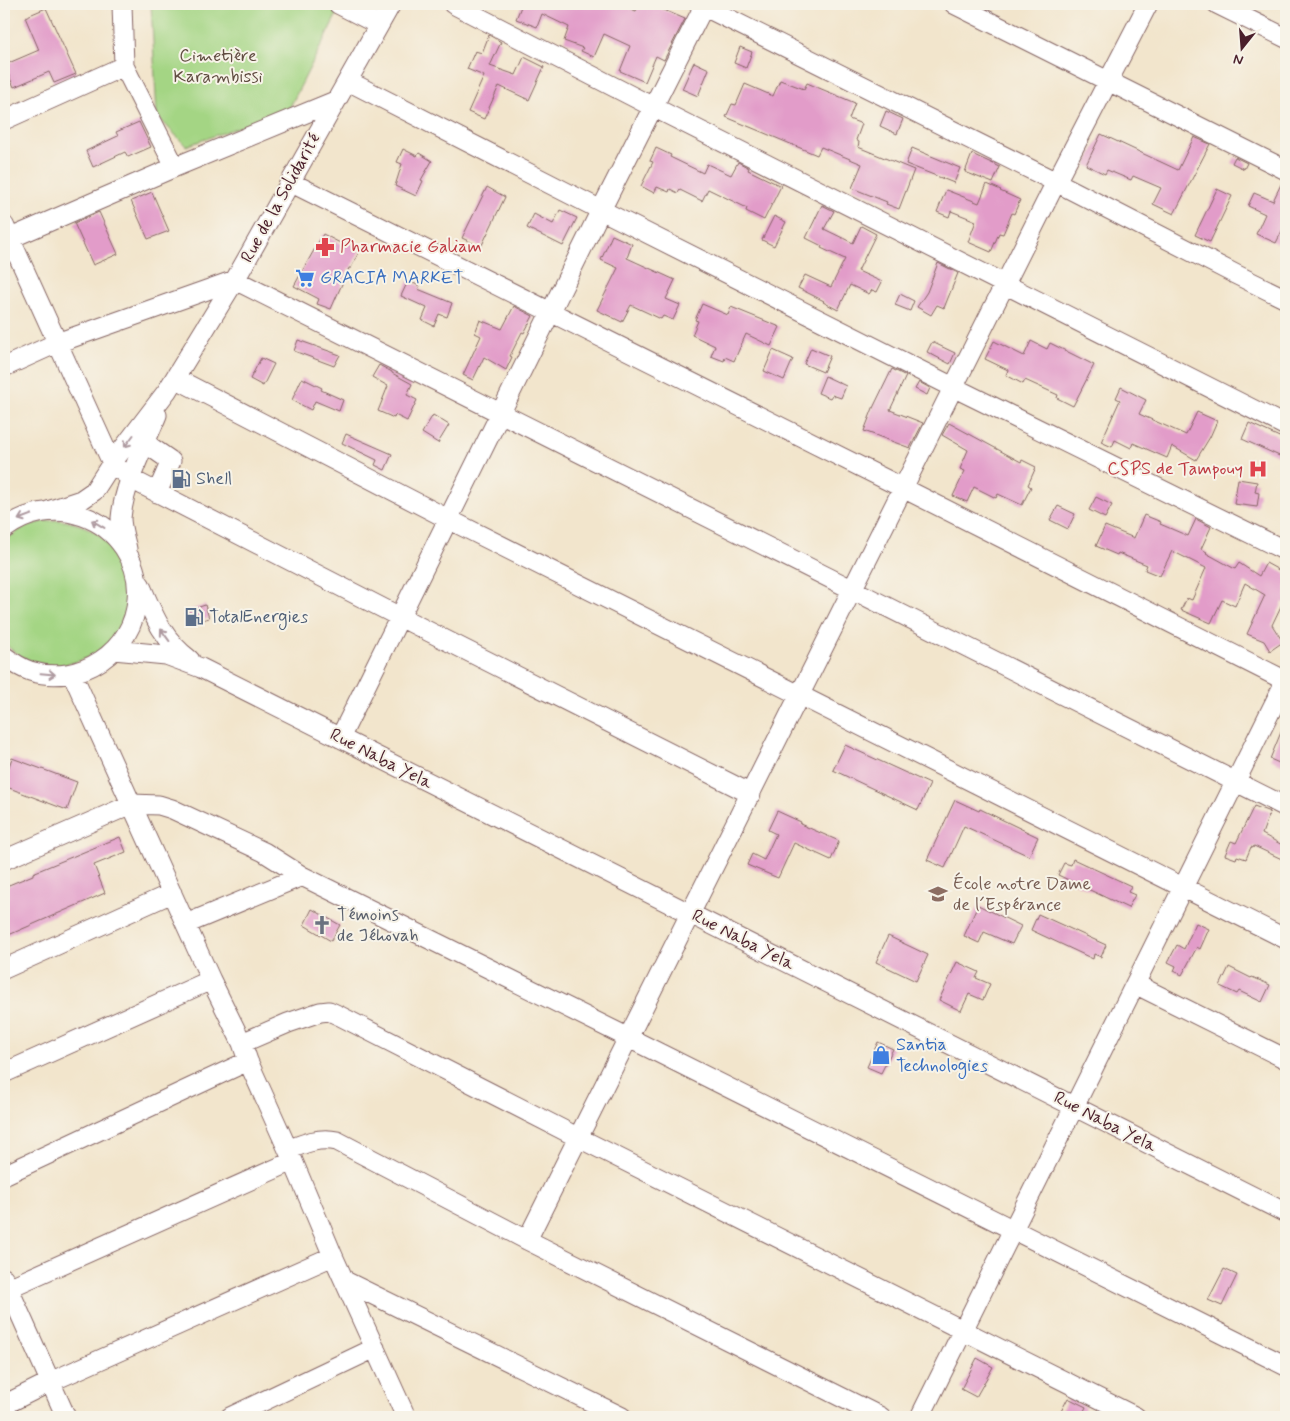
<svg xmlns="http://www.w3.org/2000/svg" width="1290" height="1421" font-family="Mynerve,sans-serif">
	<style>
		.green { fill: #a4d584; stroke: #777a58 }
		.building { fill: #e29cc9 }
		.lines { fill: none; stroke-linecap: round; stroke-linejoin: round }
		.minor-casing { stroke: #856463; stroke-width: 21 }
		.minor { stroke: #fff; stroke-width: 19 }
		.oneway { stroke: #ae9aa0 }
		.labels { text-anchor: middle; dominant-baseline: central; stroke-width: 4; stroke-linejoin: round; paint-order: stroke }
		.park-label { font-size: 18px; fill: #604c41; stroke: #f7f3e8 }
		.street-label { font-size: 18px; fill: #4a1f2b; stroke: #f7f3e8 }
		.health-label { font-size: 18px; fill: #be3a42; stroke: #f7f3e8; text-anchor: start }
		.shop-label { font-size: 18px; fill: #366cbe; stroke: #f7f3e8; text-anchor: start }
		.service-label { font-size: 18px; fill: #4e5e75; stroke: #f7f3e8; text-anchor: start }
		.education-label { font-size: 18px; fill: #785e54; stroke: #f7f3e8; text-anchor: start }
		.worship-label { font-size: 18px; fill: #5b616d; stroke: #f7f3e8; text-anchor: start }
	</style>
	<rect width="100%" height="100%" fill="#f7f3e8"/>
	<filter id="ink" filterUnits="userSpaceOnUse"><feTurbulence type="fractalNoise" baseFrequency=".02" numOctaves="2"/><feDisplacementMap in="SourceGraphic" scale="10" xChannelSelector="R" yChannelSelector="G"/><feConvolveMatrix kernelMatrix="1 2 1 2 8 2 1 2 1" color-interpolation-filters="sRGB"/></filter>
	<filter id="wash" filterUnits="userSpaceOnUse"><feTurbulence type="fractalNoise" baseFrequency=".0096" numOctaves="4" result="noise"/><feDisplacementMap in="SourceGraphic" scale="20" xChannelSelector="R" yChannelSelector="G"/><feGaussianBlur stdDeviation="1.12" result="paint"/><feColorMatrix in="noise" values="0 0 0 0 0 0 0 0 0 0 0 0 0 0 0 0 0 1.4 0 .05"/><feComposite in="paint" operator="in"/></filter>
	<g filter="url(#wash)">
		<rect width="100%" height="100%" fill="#f2e5cc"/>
		<path class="green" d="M151 4H342L289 109 186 146 157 116Z
			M58 520C73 522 88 526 100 536 136 565 137 620 101 649 88 659 72 665 55 665 36 665 18 657 4 643V542C19 527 37 521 58 520Z"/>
		<g id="blocks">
			<path class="building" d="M521 4H619L636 11 639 4H650L685 19 664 60 656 56 645 82 620 71 630 46 604 34 594 57 581 51 583 48 564 41 569 27 542 14 537 27 516 19 522 4Z
				M46 8 76 74 54 83 49 72 14 87 4 65 39 50 25 17Z
				M489 35 501 42 490 66 516 75 524 57 544 67 529 100 499 86 484 119 468 112 484 76 467 69 475 51 482 53Z
				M740 47 752 52 746 68 734 63Z
				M694 62 709 69 698 96 682 89Z
				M780 80 804 89 807 83 855 103 849 119 862 124 856 140 859 142 858 147 914 170 899 209 886 204 887 202 852 188 862 164 821 147 817 155 726 117 732 104 736 105 745 84 773 96Z
				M886 111 903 119 897 134 880 126Z
				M139 122 151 147 128 157 125 152 93 167 86 151 118 136 116 132Z
				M1101 134 1178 170 1194 137 1210 144 1174 214 1153 204 1161 188 1133 176 1131 180 1107 170 1105 174 1086 165Z
				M656 148 671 155 670 157 703 173 707 164 731 175 738 162 749 168 748 170 781 186 764 220 746 211 747 208 708 189 702 201 680 190 678 193 670 189 669 192 657 187 654 193 641 186 653 162 650 161Z
				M912 148 960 168 954 183 906 164Z
				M403 149 417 156 419 153 432 161 421 180 423 181 416 196 395 186 402 164 397 162Z
				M972 154 1000 167 993 183 965 172Z
				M1235 157 1247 163 1244 169 1232 163Z
				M1283 180 1286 181V218L1283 226 1284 227 1276 243 1256 234 1265 214 1248 206 1254 193 1273 201Z
				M987 184 1001 190 1000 191 1020 200 1014 214 1012 213 1003 234 999 233 991 252 968 242 976 221 951 211 949 217 937 212 946 190 979 203Z
				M487 187 505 197 481 247 462 238Z
				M1217 189 1232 196 1210 242 1195 235Z
				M152 192 169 231 148 239 131 201Z
				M822 205 834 211 824 229 853 243 861 226 876 234 858 271 882 282 877 292 872 290 869 294 850 285 838 310 823 302 824 301 798 288 805 275 831 287 845 259 821 248 822 246 806 238Z
				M560 210 577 218 563 246 527 228 534 214 553 224Z
				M99 212 118 254 93 265 74 223Z
				M774 216 786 222 774 246 762 240Z
				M323 234 344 245 346 241 361 248 351 268H349L331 309 317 304 319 299 294 286Z
				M612 235 632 244 627 258 675 280 666 299 680 305 673 320 663 316 661 319 631 305 622 322 597 310 618 268 601 260Z
				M938 263 958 273 944 308 937 305 931 315 917 307 927 292Z
				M408 281 420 286 418 289 452 303 447 317 439 314 434 326 422 320 427 308 401 296Z
				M900 294 914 301 910 311 895 305Z
				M702 304 728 315 731 307 780 327 771 346 746 334 734 361 725 357 724 361 711 356 715 346 692 335 698 321 695 320Z
				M514 306 533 316 524 333 522 332 510 356 512 357 506 370 484 357 473 380 463 375 481 336 475 333 480 320 502 329Z
				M298 340 340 355 334 366 294 351Z
				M994 341 1024 356 1031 341 1047 349 1050 343 1094 365 1073 406 1057 398 1058 395 1025 380 1023 384 1006 375 1008 370 985 359Z
				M932 342 955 353 950 364 927 352Z
				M811 348 830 356 823 372 804 364Z
				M773 350 793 359 784 380 764 371Z
				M261 358 274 364 263 386 250 379Z
				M379 365 392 372V373L412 384 407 395 417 400 407 421 395 415 394 418 378 411 388 386 372 377Z
				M892 369 906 376 890 410 923 423 910 448 864 431 873 408Z
				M825 376 846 386 841 398 832 395 830 398 818 393Z
				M302 378 322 388 321 390 343 400 339 411 315 401 311 410 292 400Z
				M919 382 930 388 927 395 915 389Z
				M1121 387 1146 400 1139 414 1186 435 1197 412 1217 421 1210 437 1196 460 1172 446 1167 458 1133 443 1131 448 1115 440 1112 447 1101 442 1120 400 1116 398Z
				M433 415 449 425 438 443 422 433Z
				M949 423 1021 462 1022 460 1036 467 1028 485 1031 487 1022 505 998 494 996 498 974 487 967 502 953 496 965 471 960 469 968 450 942 435Z
				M1249 423 1286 440V459L1242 439Z
				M346 434 392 454 385 470 375 465 377 460 342 443Z
				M1238 479 1257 482 1255 492 1259 493 1257 507 1234 504Z
				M1096 497 1112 505 1105 518 1089 510Z
				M1058 506 1075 514 1068 529 1050 520Z
				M1144 515 1161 522 1160 524 1188 536 1196 519 1211 527 1201 549 1207 552 1206 553 1235 569 1239 563 1259 576 1266 563 1286 574V604L1283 602 1272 625 1283 642 1270 651 1264 641 1247 634 1265 595 1245 583 1235 606 1222 600 1211 623 1181 610 1187 598 1192 600 1206 568 1172 551 1160 576 1145 570 1147 565 1118 553 1117 555 1096 546 1105 526 1134 538Z
				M205 605 209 618 189 624 185 612Z
				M1286 720V766L1270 759Z
				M845 745 930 784 918 810 833 770Z
				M12 758 77 782 67 810 4 786V780Z
				M955 800 979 811 980 809 1038 837 1029 856 964 826 945 868 927 860Z
				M1254 806 1270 812 1262 834 1286 847V861L1254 846 1253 848 1251 847 1246 859 1237 856 1236 859 1225 855 1231 841 1236 843Z
				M777 811 801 822 800 824 839 841 831 860 794 843 778 878 747 865 752 854 764 860 776 834 768 830Z
				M120 837 126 852 94 865 105 893 4 937V887L33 875V873Z
				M1073 859 1131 886 1128 892 1135 895 1128 908 1058 875 1064 863 1071 865Z
				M978 905 1021 926 1012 944 984 932 979 943 964 936Z
				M312 909 340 925 331 941 304 925Z
				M1038 914 1106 945 1101 957 1094 954 1093 959 1031 930Z
				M1196 923 1209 929 1200 949 1197 947 1182 975 1174 971 1176 966 1168 962 1177 945 1184 949Z
				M888 936 928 955 916 981 876 962Z
				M957 962 979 972 976 978 990 984 983 1000 969 994 961 1011 939 1000Z
				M1229 967 1251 978 1252 977 1270 985 1262 1002 1239 991 1237 994 1220 986Z
				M878 1042 893 1049 881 1073 867 1067Z
				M1224 1269 1237 1275 1222 1306 1208 1300Z
				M977 1358 993 1367 976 1397 961 1389Z
				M1068 1398 1086 1407 1081 1417H1058Z"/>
		</g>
	</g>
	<g filter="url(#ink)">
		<use href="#blocks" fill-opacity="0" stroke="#856463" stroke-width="1"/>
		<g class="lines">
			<g class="minor-casing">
				<path id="minor" d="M122 4 124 66 175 167
					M338 4 379 25
					M453 4 653 107 1286 426
					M699 4 1056 182 1235 274 1286 299
					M954 4 1286 170
					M1217 4 1286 38
					M348 81 601 210 953 387 1286 551
					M4 120 124 66
					M290 182 903 488 1286 681
					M4 225 112 463 131 479 400 617 751 794
					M4 241 175 167 335 101
					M4 367 57 343 235 280 1286 807
					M175 378 448 519 1286 939
					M145 443 171 461 157 493
					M48 511 81 500 94 491 112 463 167 391 235 280 391 4
					M4 529C27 512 55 506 83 516 100 522 114 533 124 548 134 563 139 581 137 599 134 651 80 687 30 671 21 668 12 662 4 656
					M127 549C125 539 121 528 121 518 124 484 144 447 157 415
					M140 584C153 614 162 639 190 660
					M114 650 166 655 201 668 1286 1213
					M72 673 211 980 242 1043 248 1061 293 1161 333 1256 406 1417
					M340 738 601 210 705 4
					M4 860 132 804 159 805 172 809 264 852 302 876 629 1038 1286 1366
					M186 924 302 876
					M4 969 172 893
					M1135 984 1286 1059
					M242 1043 288 1023 320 1012 329 1011 340 1016 579 1138 1136 1417
					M4 1073 211 980
					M288 1150C304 1143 320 1137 337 1141L527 1240 881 1417
					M4 1175 248 1061
					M527 1240 1056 182 1148 4
					M4 1278 66 1417
					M345 1281 622 1417
					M4 1290 293 1161
					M4 1405 50 1382 333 1256
					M230 1417 375 1348
					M920 1417 1286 680"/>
			</g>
			<use href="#minor" class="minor"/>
		</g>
		<defs><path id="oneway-shaft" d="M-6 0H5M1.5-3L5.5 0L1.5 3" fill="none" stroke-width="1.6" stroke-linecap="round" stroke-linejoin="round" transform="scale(1.25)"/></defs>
		<g class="oneway">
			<use href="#oneway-shaft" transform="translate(129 441) rotate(127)"/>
			<use href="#oneway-shaft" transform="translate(25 517) rotate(159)"/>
			<use href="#oneway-shaft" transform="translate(98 524) rotate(-149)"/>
			<use href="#oneway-shaft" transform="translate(165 635) rotate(-126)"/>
			<use href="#oneway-shaft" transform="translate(48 674) rotate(5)"/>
		</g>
	</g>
	<defs>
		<g id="pharmacy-bare" transform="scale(1.5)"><path d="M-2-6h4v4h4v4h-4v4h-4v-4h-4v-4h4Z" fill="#e0444e" stroke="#f7f3e8" stroke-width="2.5" paint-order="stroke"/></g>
		<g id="supermarket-bare" transform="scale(1.5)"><path d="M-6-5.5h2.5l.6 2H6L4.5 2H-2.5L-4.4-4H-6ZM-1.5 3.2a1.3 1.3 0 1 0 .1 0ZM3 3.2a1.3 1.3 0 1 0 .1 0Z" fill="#3f7fe0" stroke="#f7f3e8" stroke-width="2.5" paint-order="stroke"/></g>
		<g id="hospital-bare" transform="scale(1.5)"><path d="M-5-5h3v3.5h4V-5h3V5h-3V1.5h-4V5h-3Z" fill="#e0444e" stroke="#f7f3e8" stroke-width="2.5" paint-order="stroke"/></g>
		<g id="fuel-bare" transform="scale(1.5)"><path d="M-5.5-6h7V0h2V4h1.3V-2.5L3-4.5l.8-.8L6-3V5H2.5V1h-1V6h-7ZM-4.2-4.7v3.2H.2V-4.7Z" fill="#5c6f8a" stroke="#f7f3e8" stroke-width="2.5" paint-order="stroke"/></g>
		<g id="school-bare" transform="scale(1.5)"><path d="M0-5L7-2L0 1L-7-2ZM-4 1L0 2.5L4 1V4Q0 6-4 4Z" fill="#8d6e63" stroke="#f7f3e8" stroke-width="2.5" paint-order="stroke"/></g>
		<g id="church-bare" transform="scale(1.5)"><path d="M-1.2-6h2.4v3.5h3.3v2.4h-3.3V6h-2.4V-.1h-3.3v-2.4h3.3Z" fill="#6b7280" stroke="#f7f3e8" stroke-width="2.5" paint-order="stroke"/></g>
		<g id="shop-bare" transform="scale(1.5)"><path d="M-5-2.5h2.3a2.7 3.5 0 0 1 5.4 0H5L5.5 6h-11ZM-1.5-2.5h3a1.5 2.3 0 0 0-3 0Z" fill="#3f7fe0" stroke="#f7f3e8" stroke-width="2.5" paint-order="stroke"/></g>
	</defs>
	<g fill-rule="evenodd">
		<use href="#pharmacy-bare" x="325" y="247"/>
		<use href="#supermarket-bare" x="305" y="278"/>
		<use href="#hospital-bare" x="1258" y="469"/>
		<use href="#fuel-bare" x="181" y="479"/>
		<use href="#fuel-bare" x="194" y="617"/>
		<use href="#school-bare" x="938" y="894"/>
		<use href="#church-bare" x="322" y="925"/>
		<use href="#shop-bare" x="881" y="1055"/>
	</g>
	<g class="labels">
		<g class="park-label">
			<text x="218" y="56">Cimetière<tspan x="218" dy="21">Karambissi</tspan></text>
		</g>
		<g class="street-label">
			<text transform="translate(281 198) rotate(-61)">Rue de la Solidarité</text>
			<text transform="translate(381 759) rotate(27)">Rue Naba Yela</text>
			<text transform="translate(743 940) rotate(27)">Rue Naba Yela</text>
			<text transform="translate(1105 1122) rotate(27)">Rue Naba Yela</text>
		</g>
		<g class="health-label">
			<text x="340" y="247">Pharmacie Galiam</text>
			<text x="1243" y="469" text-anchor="end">CSPS de Tampouy</text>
		</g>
		<g class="shop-label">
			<text x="320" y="278">GRACIA MARKET</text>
			<text x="896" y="1045">Santia<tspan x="896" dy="21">Technologies</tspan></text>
		</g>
		<g class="service-label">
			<text x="196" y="479">Shell</text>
			<text x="209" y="617">TotalEnergies</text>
		</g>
		<g class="education-label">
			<text x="953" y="884">École notre Dame<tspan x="953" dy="21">de l´Espérance</tspan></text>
		</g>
		<g class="worship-label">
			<text x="337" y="915">Témoins<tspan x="337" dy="21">de Jéhovah</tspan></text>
		</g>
	</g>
	<rect width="1290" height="1421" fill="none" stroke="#f7f3e8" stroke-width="20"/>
	<g transform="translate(1242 48) rotate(197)" stroke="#f7f3e8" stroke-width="4" paint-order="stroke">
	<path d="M0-4L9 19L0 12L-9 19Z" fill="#4a1f2b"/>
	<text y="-8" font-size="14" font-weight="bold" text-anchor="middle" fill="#4a1f2b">N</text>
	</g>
</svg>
